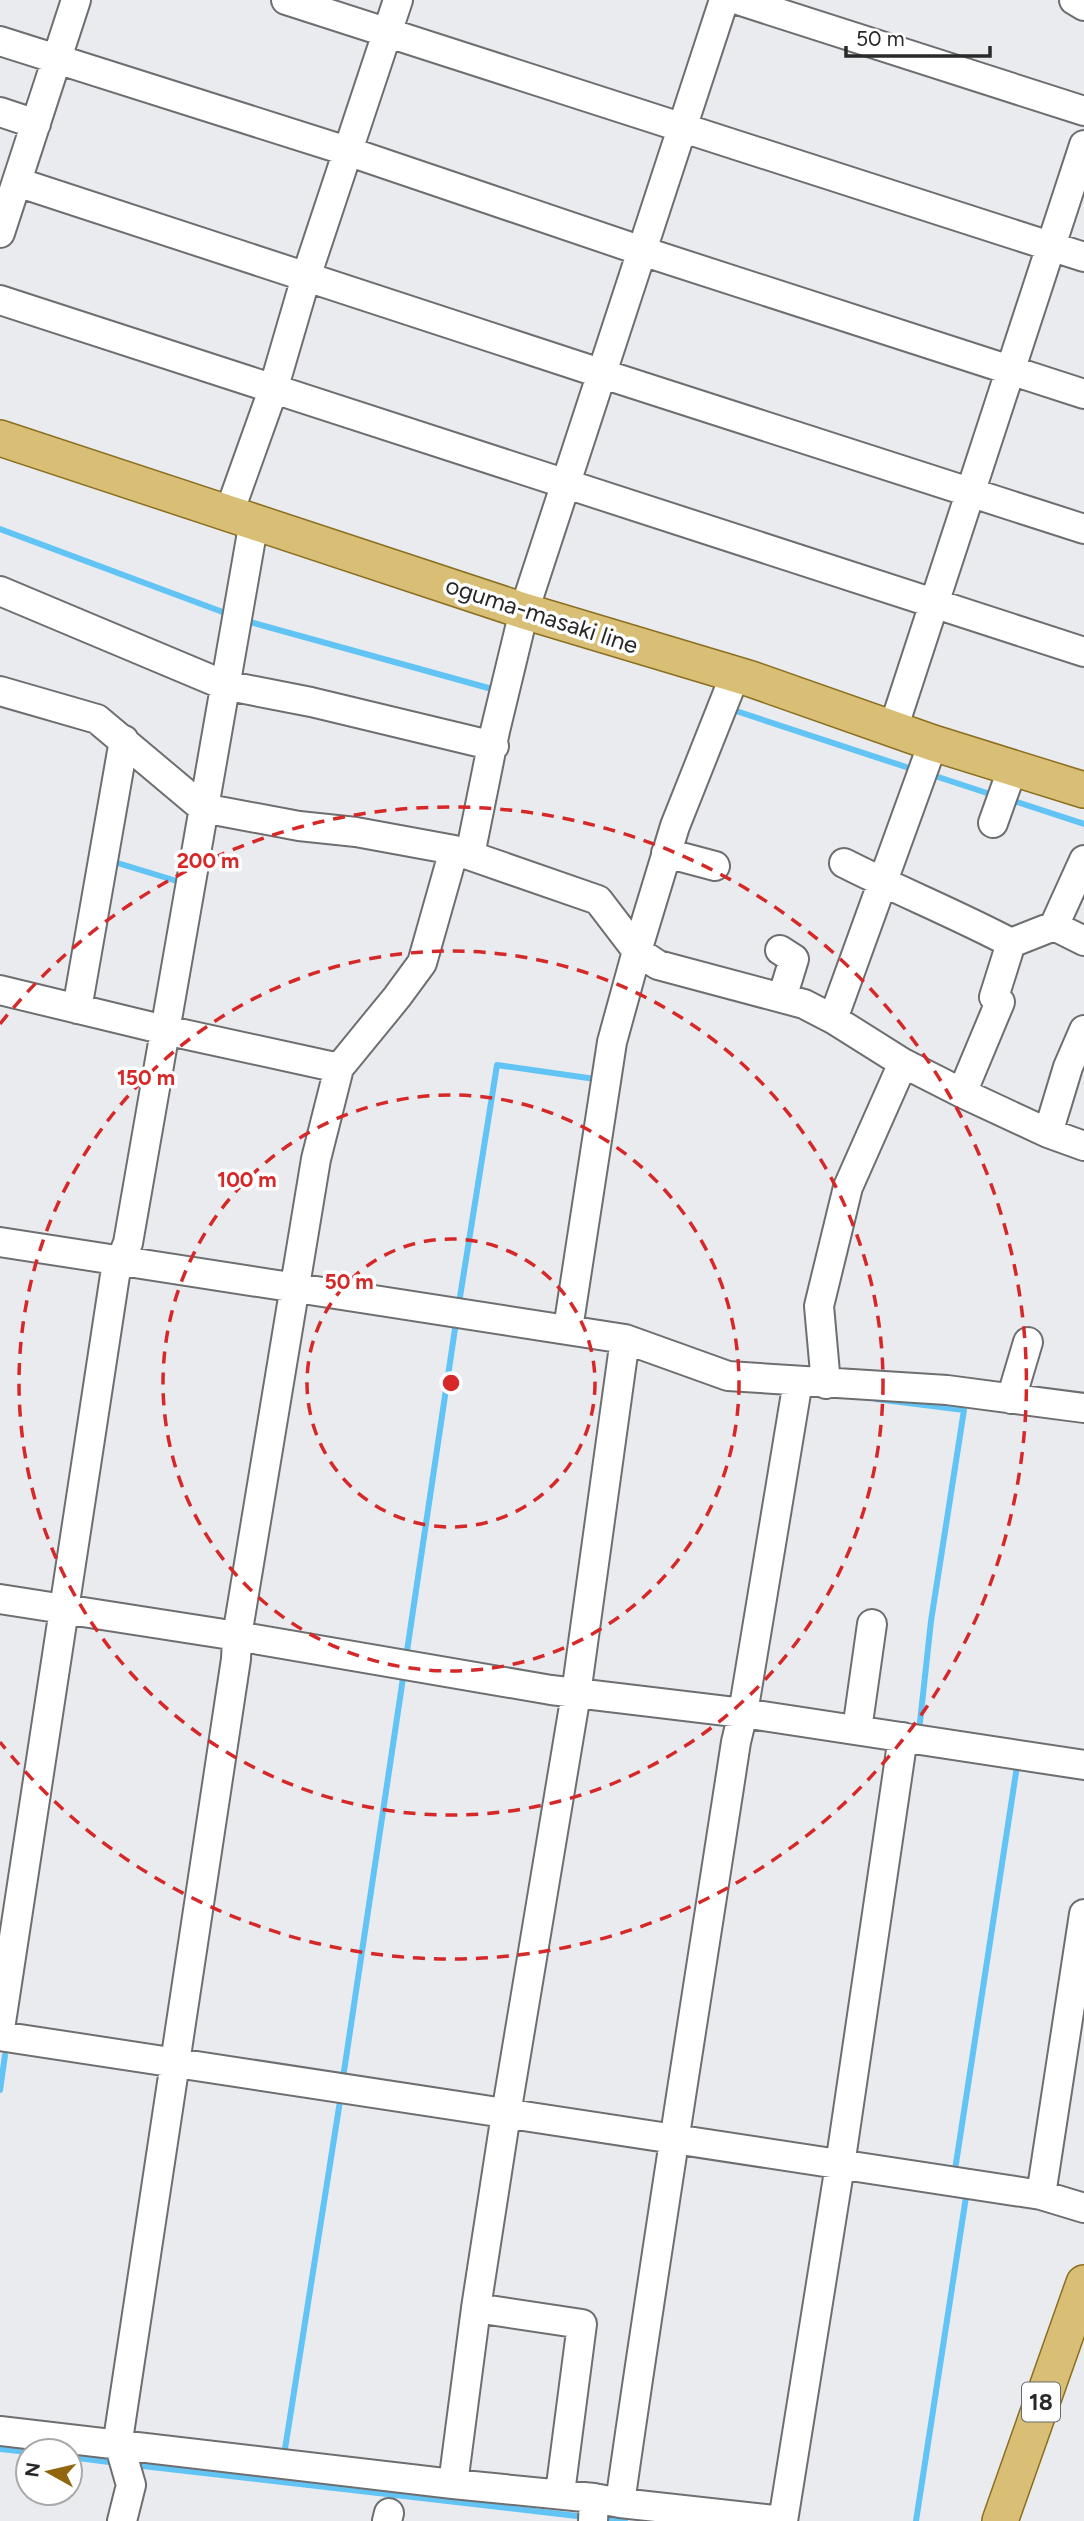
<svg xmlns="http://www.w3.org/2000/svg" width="1084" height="2521" font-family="Figtree,sans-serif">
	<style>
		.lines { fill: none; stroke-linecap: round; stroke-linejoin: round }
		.stream { stroke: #62c4f4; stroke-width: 6 }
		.minor-casing { stroke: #6d6e70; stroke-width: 32 }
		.major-casing { stroke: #8b6f20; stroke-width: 38 }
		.minor { stroke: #fff; stroke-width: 28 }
		.major { stroke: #d9bf76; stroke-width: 35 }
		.ring { fill: none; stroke: #d62828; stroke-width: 3.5; stroke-dasharray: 12 9 }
		.labels { text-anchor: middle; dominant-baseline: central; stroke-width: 7; stroke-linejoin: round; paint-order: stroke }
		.shield { fill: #fff; stroke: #69696a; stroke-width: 2 }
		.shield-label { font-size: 23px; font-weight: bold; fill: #29292a }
		.street-label { font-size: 24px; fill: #29292a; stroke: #fff }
		.centre { fill: #d62828; stroke: #fff; stroke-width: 3.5 }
		.ring-label { font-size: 21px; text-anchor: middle; font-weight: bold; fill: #d62828; stroke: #fff; stroke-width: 7; stroke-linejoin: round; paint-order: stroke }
	</style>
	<rect width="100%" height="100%" fill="#eaebee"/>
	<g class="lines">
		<path class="stream" d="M0 529 228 614
			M250 622 492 689
			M733 710 909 768
			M935 776 987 793
			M1017 802 1084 824
			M111 861 180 882
			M460 1297 497 1065 595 1079 596 1076
			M876 1399 964 1410 931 1621 920 1722
			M407 1651 456 1322
			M343 2078 403 1678
			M0 2090 5 2055
			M955 2170 1017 1766 1012 1765
			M0 2449 28 2452
			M285 2449 340 2101
			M70 2457 117 2463
			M134 2465 586 2517
			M600 2518 625 2521
			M916 2521 966 2197"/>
		<g class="minor-casing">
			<path id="minor" d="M286 0 1084 257
				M738 0 1084 111
				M1074 0 1084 6
				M0 41 347 151 642 251 1084 394
				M0 112 36 124
				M17 182 603 374 1084 529
				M0 233 76 0
				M0 300 1084 652
				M229 513 273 390 306 277 398 0
				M0 591 224 685 311 702 494 746
				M0 691 97 719 203 808 299 826 356 832 454 850 598 900 637 951 658 965 804 1004 833 1019 903 1063 962 1093 1048 1133 1084 1146
				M893 729 1084 145
				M993 823 1013 767
				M666 853 715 866
				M470 855 495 731 524 611 724 0
				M844 863C899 891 956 914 1011 943L1054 926 1084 941
				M1054 926 1084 860
				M780 950 794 959 782 998
				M0 990 165 1030 339 1068
				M77 1009 124 740
				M833 1019 933 743
				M962 1093 1000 1002 994 997 1011 943
				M1048 1133 1068 1067 1084 1030
				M0 1242 625 1339 728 1376 947 1390 1084 1408
				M568 1329 612 1042 637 951 675 826 735 675
				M826 1384 819 1306 848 1187 903 1063
				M1011 1399 1028 1342
				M0 1599 237 1636 551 1690 743 1713 1084 1765
				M857 1730 872 1624
				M0 2029 115 1275 128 1243 254 521
				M0 2036 1041 2195 1084 2208
				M1041 2195 1084 1914
				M476 2308 582 2324 560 2493
				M0 2431 453 2484 594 2498
				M453 2484 476 2308 506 2114 576 1694 625 1339
				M620 2503 783 2521 840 2165 903 1737
				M122 2521 131 2485 118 2440 236 1659 237 1636 316 1159 339 1068 397 997 422 963 454 850
				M387 2521 389 2513
				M593 2521 594 2498 620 2503C656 2249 697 1996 736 1742L743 1713 798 1381"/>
		</g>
		<g class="major-casing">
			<path id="major" d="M0 438 524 611 751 679 933 743 1084 790
				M1000 2521 1084 2283"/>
		</g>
		<use href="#minor" class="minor"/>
		<use href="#major" class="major"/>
	</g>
	<g class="ring">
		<circle cx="451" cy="1383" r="144"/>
		<circle cx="451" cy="1383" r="288"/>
		<circle cx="451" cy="1383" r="432"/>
		<path d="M0 1024A576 576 0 1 1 0 1742"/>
	</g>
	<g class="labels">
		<rect class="shield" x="1022" y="2382.5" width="38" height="39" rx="5"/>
		<g class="shield-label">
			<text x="1041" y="2402">18</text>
		</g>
		<g class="street-label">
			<text transform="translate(542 615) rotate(18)">oguma-masaki line</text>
		</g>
	</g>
	<circle cx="451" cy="1383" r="10" class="centre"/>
	<g class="ring-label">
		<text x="208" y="868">200 m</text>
		<text x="146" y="1085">150 m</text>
		<text x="247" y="1187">100 m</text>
		<text x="349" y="1289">50 m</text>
	</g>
	<g transform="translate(49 2472) rotate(278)"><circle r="33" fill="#ffffff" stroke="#a9a9aa" stroke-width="2"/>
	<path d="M0-5L12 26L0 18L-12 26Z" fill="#90660e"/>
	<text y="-10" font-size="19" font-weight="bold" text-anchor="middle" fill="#29292a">N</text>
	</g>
	<path d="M846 46v10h144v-10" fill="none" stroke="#29292a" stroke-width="3.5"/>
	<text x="856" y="46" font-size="21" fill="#29292a" stroke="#ffffff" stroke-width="5" paint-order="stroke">50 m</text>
</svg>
